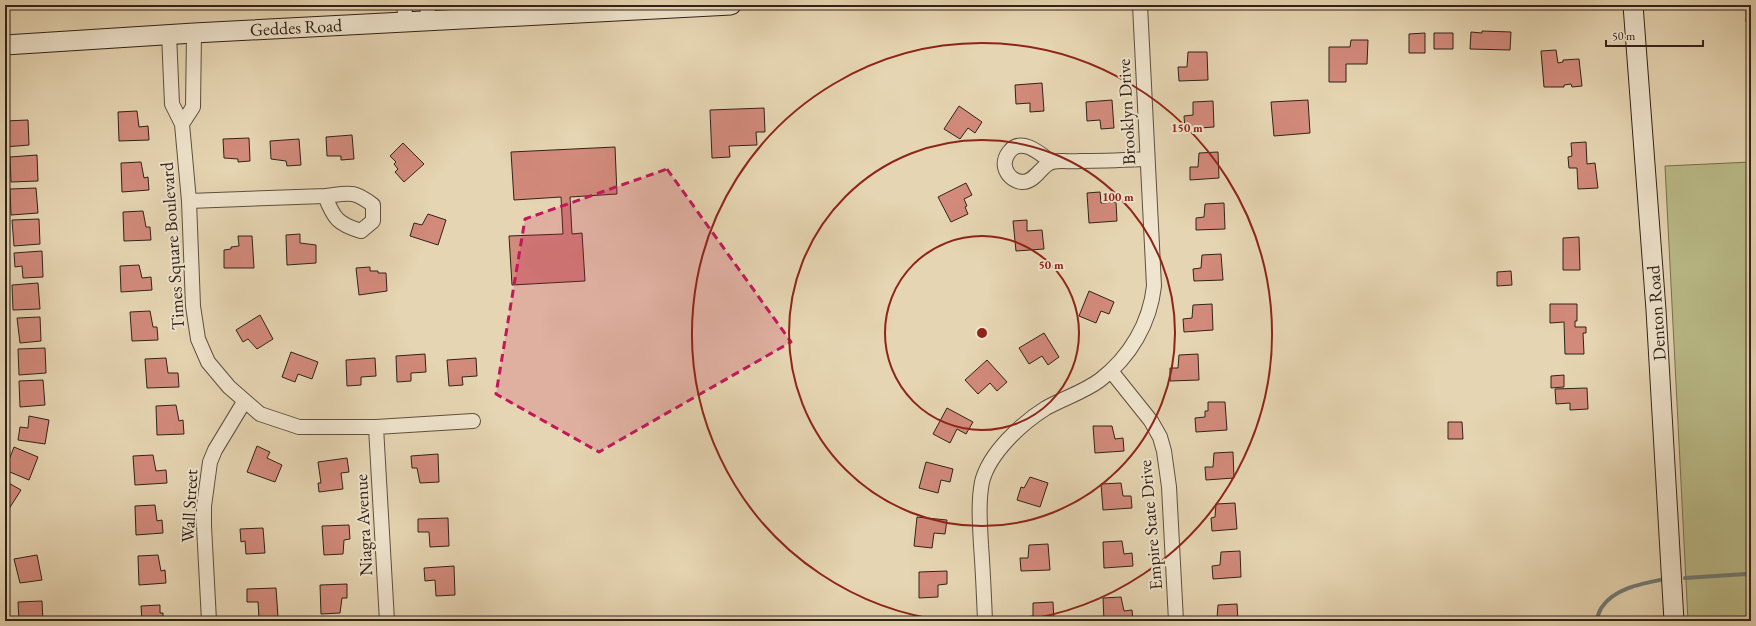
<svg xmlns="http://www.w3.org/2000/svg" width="1756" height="626" font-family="'EB Garamond',serif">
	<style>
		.green { fill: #babc89; stroke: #766f51 }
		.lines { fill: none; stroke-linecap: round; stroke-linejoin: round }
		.stream { stroke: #717b78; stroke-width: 4 }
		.building { fill: #d28a7b; stroke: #312219 }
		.street-casing { stroke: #5e4f3f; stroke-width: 16 }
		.secondary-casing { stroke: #312219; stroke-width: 21 }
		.street { stroke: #efe4cd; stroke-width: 14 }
		.secondary { stroke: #efe4cd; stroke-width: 19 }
		.marked { fill: #c2185b; fill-opacity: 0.2; stroke: #c2185b; stroke-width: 3; stroke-dasharray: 8 5; stroke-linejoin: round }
		.ring { fill: none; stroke: #8f2418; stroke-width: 2 }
		.labels { text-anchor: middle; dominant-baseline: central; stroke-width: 4; stroke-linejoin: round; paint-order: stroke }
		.street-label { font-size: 18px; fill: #312219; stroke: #efe4cd }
		.centre { fill: #8f2418; stroke: #efe4cd; stroke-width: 2 }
		.ring-label { font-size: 12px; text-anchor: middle; font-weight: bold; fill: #8f2418; stroke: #efe4cd; stroke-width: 4; stroke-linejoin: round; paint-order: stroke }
	</style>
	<rect width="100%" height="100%" fill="#e6d5b2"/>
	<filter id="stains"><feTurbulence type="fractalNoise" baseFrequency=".005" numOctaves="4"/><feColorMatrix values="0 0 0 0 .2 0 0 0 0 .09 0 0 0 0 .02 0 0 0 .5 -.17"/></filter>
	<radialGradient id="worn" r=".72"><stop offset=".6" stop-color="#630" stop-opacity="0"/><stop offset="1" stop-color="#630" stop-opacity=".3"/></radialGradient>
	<path class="green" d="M1751 162V621H1688L1665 166Z"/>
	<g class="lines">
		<path class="stream" d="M1685 578 1746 574 1751 575
			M1596 621C1598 616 1599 611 1602 607 1614 589 1640 584 1660 580"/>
	</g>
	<path class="building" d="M1746 5H1751V22H1746Z
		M1482 31 1511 32 1510 50 1470 49 1471 32 1482 33Z
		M1425 33V53H1409V34Z
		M1434 33H1453V49H1434Z
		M1351 40H1368L1367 64H1346V82H1329V47H1350Z
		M1556 50 1558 63 1563 62V60L1579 59 1582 86 1572 87 1571 84 1564 85V87H1544L1541 51Z
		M1188 52H1207L1208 80 1179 81 1178 67H1187Z
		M1042 83 1044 111 1030 112V103L1016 104 1015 85Z
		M1112 100 1114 128 1101 129 1100 120 1087 121 1086 102Z
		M1308 100 1310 133 1274 136 1271 102Z
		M1213 101 1214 127 1185 129 1184 116 1193 115V102Z
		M959 106 982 122 975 133 968 128 960 139 944 129Z
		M764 108 765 132H756L757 145 729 146 730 157 712 158 710 110Z
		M137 111 139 127 148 126 149 140 119 141 118 112Z
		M28 120 29 145 5 147V121Z
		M352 135 354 159 341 160V156H327L326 137Z
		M249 138 250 161 238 162V159L224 158 223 139Z
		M299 139 301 165 287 166 286 161 271 159 270 141Z
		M1586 142 1587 164 1595 163 1598 188 1578 189 1577 168H1569L1568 157 1572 156 1571 143Z
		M403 143 424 164 404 182 395 172 398 169 394 164 396 162 390 156Z
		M615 147 617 194 570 197 572 234 582 233 585 281 512 285 509 236 563 234 561 197 514 200 511 152Z
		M1218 152 1219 178 1190 180V167H1198L1199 153Z
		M37 155 38 181 11 182 10 157Z
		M141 162 144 178 148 177 149 190 122 192 121 163Z
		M966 183 972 195 964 199 967 206 965 207 968 214 951 222 938 197Z
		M36 188 38 213 11 215 10 189Z
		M1100 192 1101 203 1116 202 1117 221 1089 223 1087 193Z
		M1224 203 1225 229 1196 230V218L1204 217 1205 204Z
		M143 211 146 227H150L151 240 124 241 123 212Z
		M428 214 446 220 438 245 410 236 414 223 422 225Z
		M39 219 40 244 14 246 12 220Z
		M1027 220V231L1042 230 1044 249 1016 251 1013 221Z
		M300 234V243L316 245V263L287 265 286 235Z
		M238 236H252L254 268H224V250L231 249V247L239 246Z
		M1579 237 1580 270H1563V238Z
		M42 251 43 277 23 278 22 266 15 267 14 253Z
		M1221 254 1223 280 1194 281 1193 269 1201 268 1202 255Z
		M139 265 142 278 151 277 152 290 121 292 120 266Z
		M370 267V271H378V273H386L387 291 359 295 356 268Z
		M1511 271 1512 285 1497 286V272Z
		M38 283 40 309 13 310 12 285Z
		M1089 291 1114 302 1109 314 1101 311 1096 323 1079 316Z
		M1212 304 1213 330 1184 332 1183 319 1192 318 1193 305Z
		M1550 304H1577V321H1575V327H1586V333H1583L1584 354H1565L1564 322 1550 323Z
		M150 311 153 327H157L158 340 132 341 130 312Z
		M260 315 273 339 257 349 248 339 243 342 236 330Z
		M40 317 41 341 20 343 17 318Z
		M1044 333 1059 357 1048 365 1042 356 1029 364 1019 348Z
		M45 348 46 373 19 375 18 349Z
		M291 352 318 362 312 379 298 374 295 382 282 377Z
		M425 354 426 372 411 373V381L397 382 396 356Z
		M1198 354 1199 380 1170 381V368H1178L1179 355Z
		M166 358 168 373H178L179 387 147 388 145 359Z
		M375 358 376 376 361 377V385L347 386 346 360Z
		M476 358 477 376 462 377 463 385 449 386 447 360Z
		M987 360 1007 382 997 391 990 383 978 394 965 380Z
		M1564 375V387L1551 388V376Z
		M43 380 45 405 20 407 19 381Z
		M1587 388 1588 409 1570 410V403L1556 404 1555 389Z
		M1208 402H1225L1227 430 1196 432 1195 418 1205 417V411H1208Z
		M176 405 179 421 183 420 184 434 157 435 156 406Z
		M947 408 973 422 966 434 957 429 950 443 933 434Z
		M29 416 49 420 45 444 18 440 20 427 28 428Z
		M1448 422H1462L1463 439H1448Z
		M1093 426H1112L1115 439 1123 438 1124 451 1095 453Z
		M257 446 270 452 267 458 282 465 275 482 247 472Z
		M14 447 38 457 29 480 5 470Z
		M1233 452 1234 478 1206 480 1205 467H1213L1214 453Z
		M438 454 439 482 420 483 417 468H412L411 456Z
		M153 455 156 471 166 470 167 483 135 485 133 456Z
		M347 458 349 472 341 473 343 489 319 492 318 483H321L318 462Z
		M926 462 953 469 950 482 941 480 938 493 919 488Z
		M1030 477 1048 483 1040 507 1017 500 1021 487 1024 488Z
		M5 481 21 490 7 512 5 510Z
		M1121 483 1123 496H1131L1132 508 1103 510 1101 484Z
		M1235 503 1237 529 1212 531 1211 518 1215 517 1216 504Z
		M155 505 157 521 162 520 163 533 136 535 135 506Z
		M917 517 947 520 945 534 934 533 932 548 914 546Z
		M448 518 449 546 430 547 429 532H418V519Z
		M349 525 350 539 344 540 343 554 324 555 322 526Z
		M263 528 265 553 246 554 245 541 241 542 240 529Z
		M1122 541 1124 554 1132 553 1133 566 1104 568 1103 542Z
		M1048 544 1050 570 1021 571 1020 558H1028L1029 545Z
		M1240 551 1241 577 1213 579 1212 566 1220 565 1221 552Z
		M37 555 42 580 20 583 14 559Z
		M158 555 161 571 165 570 166 583 139 585 138 556Z
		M454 566 455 595 436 596 435 580 425 581 424 568Z
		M947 571V584L938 585V597L919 598V572Z
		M347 584V598H342L340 613 321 614 320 585Z
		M276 588 278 617 259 618 258 602H247V589Z
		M1121 597 1124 611 1132 610 1133 621H1104L1103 598Z
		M42 601 43 621H19L18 602Z
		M1053 602 1054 621H1025L1024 617 1033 616V603Z
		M1237 604 1238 621H1209V619L1217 618 1218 605Z
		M160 605V613H163V620L172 621H142L141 606Z
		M459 618V621H429V619Z"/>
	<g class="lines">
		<g class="street-casing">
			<path id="street" d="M404 5 406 22
				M427 5 429 21
				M169 34 172 104 182 124 193 107 194 33
				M182 124 189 201 193 306 198 339 208 362 229 387 260 414 299 427H376L473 421
				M1051 162C1041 154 1021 136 1009 152 1006 156 1004 162 1005 167 1007 175 1013 181 1022 182 1036 182 1041 165 1052 162 1060 160 1071 162 1080 161 1102 161 1124 160 1147 159
				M189 201 325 196C350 193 353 190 373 205V221L361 231C338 224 334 219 325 196
				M1111 371 1151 421 1160 437 1164 451 1169 487 1176 621
				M376 427 387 621
				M209 621 204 526V506L210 462 215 450 244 402
				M985 621C984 596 983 571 981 545 980 524 978 503 982 482 989 453 1022 423 1046 408 1064 398 1084 392 1100 380 1130 357 1150 323 1154 286L1140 5"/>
		</g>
		<g class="secondary-casing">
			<path id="secondary" d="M1633 5 1656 310 1674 621
				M5 45 194 33 731 5"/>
		</g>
		<use href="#street" class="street"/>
		<use href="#secondary" class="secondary"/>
	</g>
	<path class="marked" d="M667 169 791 342 599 452 496 394 525 219Z"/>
	<g class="ring">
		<circle cx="982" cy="333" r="97"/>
		<circle cx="982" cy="333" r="193"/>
		<path d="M947 621A290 290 0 1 1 1017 621"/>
	</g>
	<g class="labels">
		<g class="street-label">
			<text transform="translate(296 27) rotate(-3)">Geddes Road</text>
			<text transform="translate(1126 112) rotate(-93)">Brooklyn Drive</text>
			<text transform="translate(172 246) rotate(-94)">Times Square Boulevard</text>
			<text transform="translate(1656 313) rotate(-94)">Denton Road</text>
			<text transform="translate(189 506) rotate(-87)">Wall Street</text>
			<text transform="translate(363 525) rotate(-93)">Niagra Avenue</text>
			<text transform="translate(1150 525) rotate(-95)">Empire State Drive</text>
		</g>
	</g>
	<circle cx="982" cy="333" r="6" class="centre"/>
	<g class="ring-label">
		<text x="1187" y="132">150 m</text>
		<text x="1118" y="201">100 m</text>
		<text x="1051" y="269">50 m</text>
	</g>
	<rect width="1756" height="626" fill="none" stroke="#e6d5b2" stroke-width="20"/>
	<rect x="6" y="6" width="1744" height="614" fill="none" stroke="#312219" stroke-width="2"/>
	<rect x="10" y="10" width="1736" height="606" fill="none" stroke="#312219"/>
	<path d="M1606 40v6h97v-6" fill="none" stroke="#312219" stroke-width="2"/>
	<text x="1612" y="40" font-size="12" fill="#312219" stroke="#efe4cd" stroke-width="3" paint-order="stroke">50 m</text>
	<rect width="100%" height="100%" filter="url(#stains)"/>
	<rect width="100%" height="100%" fill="url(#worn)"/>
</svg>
